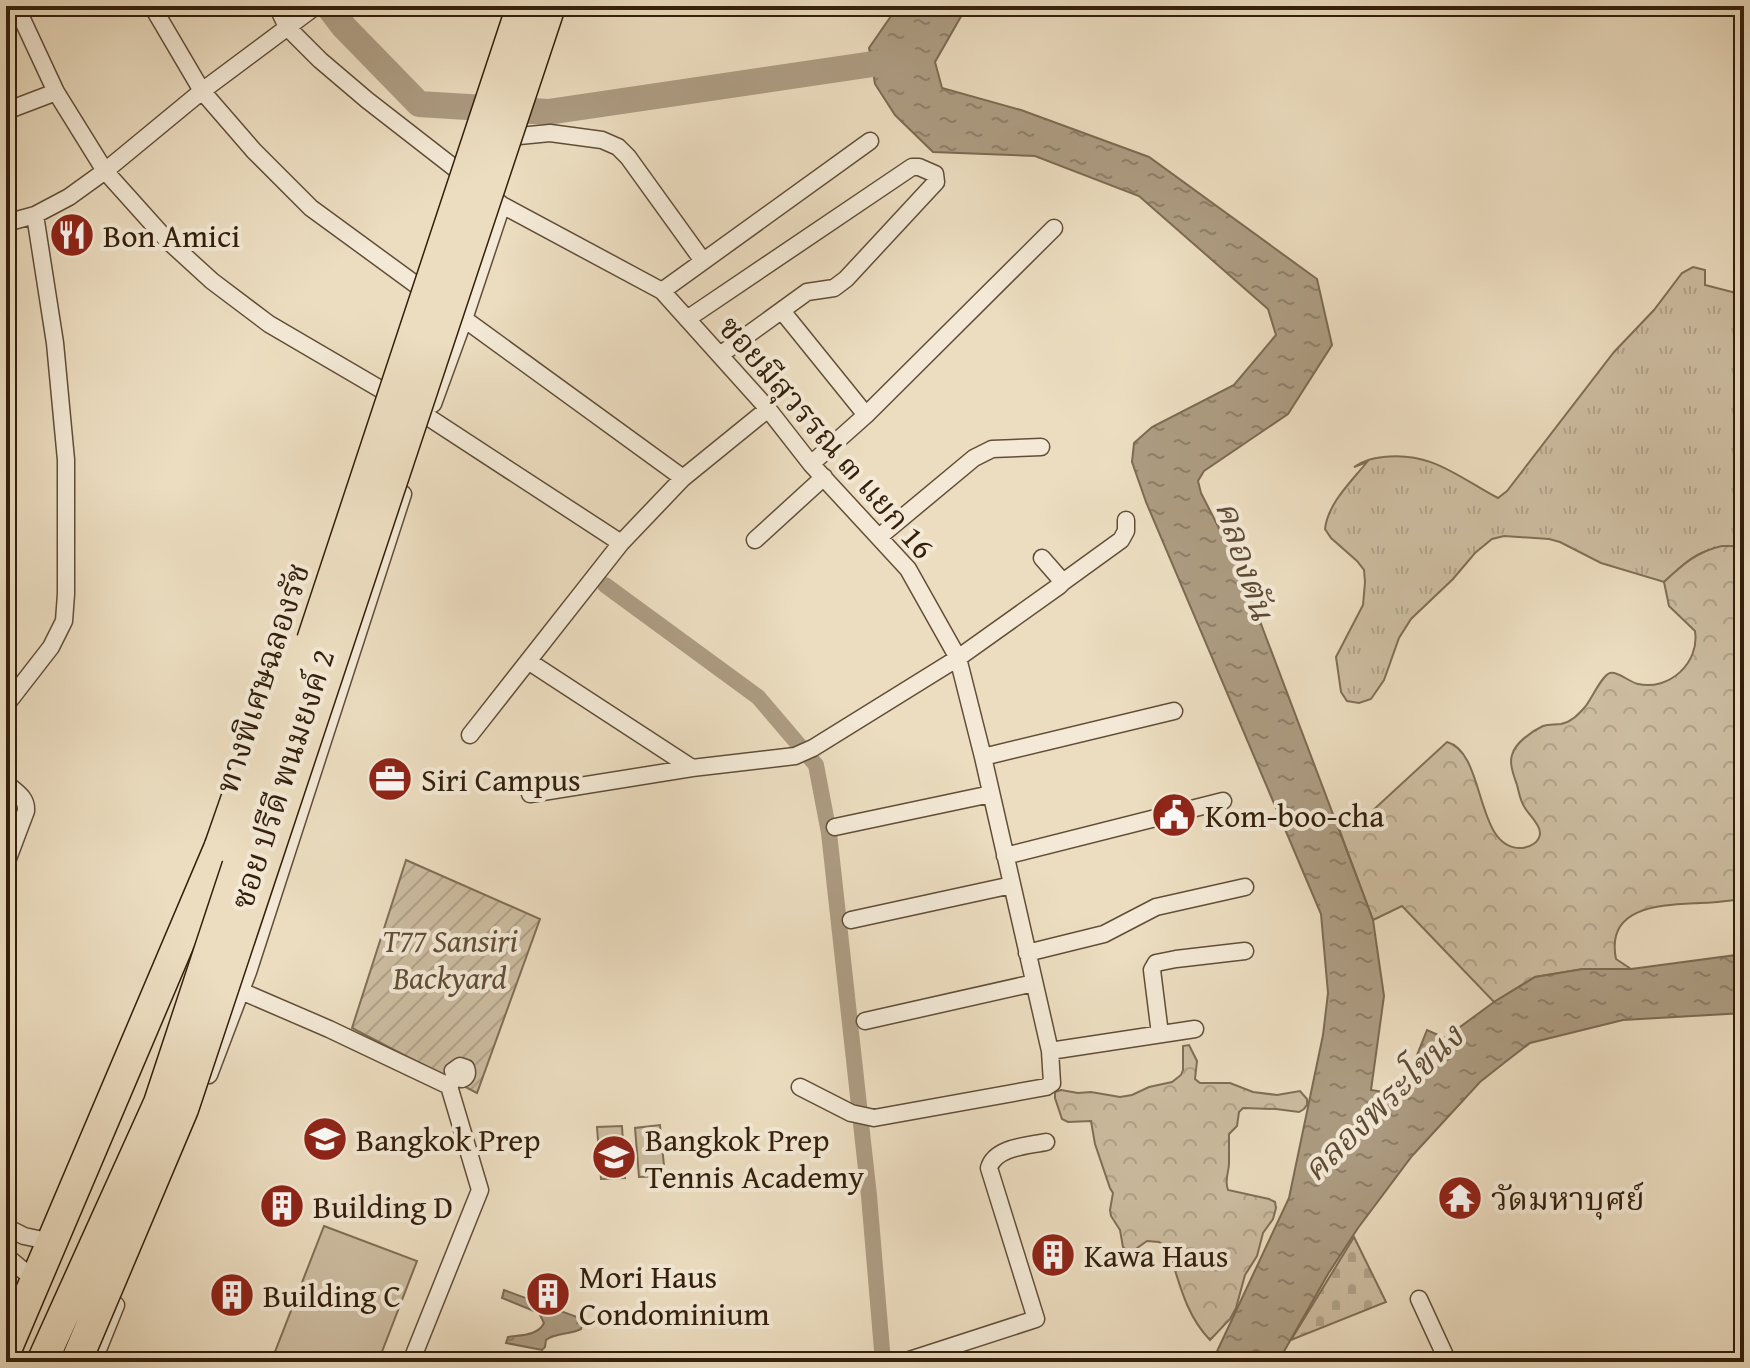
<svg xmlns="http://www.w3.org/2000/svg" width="1750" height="1368" font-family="'Gentium Book Plus','Noto Serif Thai',serif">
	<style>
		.grass { fill: url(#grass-tufts); stroke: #806e56; stroke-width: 2 }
		.forest { fill: url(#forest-crowns); stroke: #806e56; stroke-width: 2 }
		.cemetery { fill: url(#cemetery-stones); stroke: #806e56; stroke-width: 2 }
		.garden { fill: url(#garden-furrows); stroke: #806e56; stroke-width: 2 }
		.pitch { fill: #cdbda1; stroke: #806e56; stroke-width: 2 }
		.water { fill: url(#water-ripples); stroke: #7c6a52; stroke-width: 2 }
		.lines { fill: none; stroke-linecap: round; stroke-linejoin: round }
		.canal { stroke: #ad9c82; stroke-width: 16 }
		.river { stroke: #ad9c82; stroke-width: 26 }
		.minor-casing { stroke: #614e38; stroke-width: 19 }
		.motorway-casing { stroke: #331f0b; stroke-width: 33 }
		.minor { stroke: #f3e9d6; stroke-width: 16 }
		.motorway { stroke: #ecddc0; stroke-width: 30 }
		.motorway-bridge-casing { stroke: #331f0b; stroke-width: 33; stroke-linecap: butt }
		.motorway-bridge { stroke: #ecddc0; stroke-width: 30 }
		.labels { text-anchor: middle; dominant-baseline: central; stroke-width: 8; stroke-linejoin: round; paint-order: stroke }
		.poi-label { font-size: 32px; fill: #331f0b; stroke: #f3e9d6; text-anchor: start }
		.street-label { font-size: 32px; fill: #331f0b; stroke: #f3e9d6 }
		.park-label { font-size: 32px; font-style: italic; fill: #614e38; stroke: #f3e9d6 }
		.water-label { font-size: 34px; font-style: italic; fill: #5e4b35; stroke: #f3e9d6 }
	</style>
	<defs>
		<pattern id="grass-tufts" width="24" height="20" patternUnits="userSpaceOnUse" patternTransform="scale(2)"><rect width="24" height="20" fill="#cdbda1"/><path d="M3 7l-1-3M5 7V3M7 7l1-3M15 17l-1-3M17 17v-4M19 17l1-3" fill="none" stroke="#b0a289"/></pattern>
		<pattern id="forest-crowns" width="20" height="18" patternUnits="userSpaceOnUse" patternTransform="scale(2)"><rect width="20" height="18" fill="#cdbda1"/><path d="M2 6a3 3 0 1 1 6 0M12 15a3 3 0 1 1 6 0" fill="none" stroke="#b0a289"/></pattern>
		<pattern id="cemetery-stones" width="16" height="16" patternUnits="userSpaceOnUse" patternTransform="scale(2)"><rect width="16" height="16" fill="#cdbda1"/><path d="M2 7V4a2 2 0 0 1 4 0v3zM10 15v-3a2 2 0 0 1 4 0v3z" fill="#b0a289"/></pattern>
		<pattern id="garden-furrows" width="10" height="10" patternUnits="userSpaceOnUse" patternTransform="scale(2)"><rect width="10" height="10" fill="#cdbda1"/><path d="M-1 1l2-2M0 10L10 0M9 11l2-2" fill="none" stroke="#b0a289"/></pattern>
		<pattern id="water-ripples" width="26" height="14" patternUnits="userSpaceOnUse" patternTransform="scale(2)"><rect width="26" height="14" fill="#ad9c82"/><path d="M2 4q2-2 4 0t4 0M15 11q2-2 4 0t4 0" fill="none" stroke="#8d7f69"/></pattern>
	</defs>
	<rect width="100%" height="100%" fill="#ecddc0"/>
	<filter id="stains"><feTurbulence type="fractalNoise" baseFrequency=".0025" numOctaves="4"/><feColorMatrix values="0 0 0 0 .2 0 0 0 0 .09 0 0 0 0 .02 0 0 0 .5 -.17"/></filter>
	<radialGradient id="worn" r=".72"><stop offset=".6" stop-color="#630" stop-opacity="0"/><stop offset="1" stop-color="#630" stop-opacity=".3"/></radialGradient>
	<path class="grass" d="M1693 267 1705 270V285L1744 295V546C1702 547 1694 554 1664 582L1601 563 1560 542 1549 539 1504 536 1492 539 1475 553 1453 579 1411 619 1399 638 1384 680 1371 699 1359 703 1347 701 1341 692 1336 657 1363 605 1365 582 1364 570 1357 561 1331 538 1325 529C1328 503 1351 482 1367 462L1354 467C1364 460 1372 458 1383 457 1431 451 1458 477 1498 498L1507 491 1614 352 1654 310 1682 273Z"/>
	<path class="forest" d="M1722 546H1744V899C1729 901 1715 903 1700 903 1663 905 1605 905 1616 959L1631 969H1583L1535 977 1494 1002 1402 906 1373 920 1338 826 1359 819 1370 813 1447 742C1487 753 1474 852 1523 848 1530 847 1540 842 1540 833 1540 824 1529 815 1525 808 1520 801 1519 792 1517 785 1514 776 1509 764 1512 755 1515 743 1532 731 1543 726 1549 724 1554 725 1561 724 1571 722 1578 715 1585 707 1591 700 1602 675 1610 673 1618 671 1629 682 1638 684 1669 691 1700 663 1695 631L1669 606 1664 582C1682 565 1698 551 1722 546Z
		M1189 1045 1197 1061 1195 1079 1200 1083H1230L1253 1092 1277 1095 1300 1091 1307 1099V1105L1304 1109 1299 1112 1276 1109 1243 1108 1239 1112 1237 1126 1229 1134C1229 1144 1229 1153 1229 1163 1229 1173 1224 1180 1228 1190L1269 1199 1275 1202 1276 1208 1273 1219 1263 1233 1257 1256 1245 1275 1236 1308 1230 1319 1210 1340C1185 1314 1179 1281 1168 1248L1159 1242 1147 1241 1133 1251H1127L1123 1247 1120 1230 1111 1216 1110 1210 1113 1193 1110 1188 1095 1144 1091 1121 1068 1122 1062 1119 1055 1098V1092L1061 1090 1078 1093 1091 1092 1120 1097 1132 1095 1149 1087 1172 1082 1181 1075 1183 1070V1046Z"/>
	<path class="cemetery" d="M1354 1237 1386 1302 1291 1340Z"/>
	<path class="garden" d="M406 860 540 919 477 1093 352 1028Z"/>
	<path class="pitch" d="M660 1125 665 1176 639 1177 635 1128Z
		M622 1126 625 1178 601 1179 597 1127Z
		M324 1226 417 1261 378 1362H271Z"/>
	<path class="water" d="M898 6H967L935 62 942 88 1021 110 1149 157 1317 279 1332 345 1288 414 1204 471 1198 481 1201 493 1241 571 1373 920 1384 996 1371 1090 1390 1093 1395 1079 1407 1080 1427 1030 1445 1038 1494 1002 1535 977 1583 969H1631L1744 954V1013L1623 1020 1530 1043 1504 1063 1480 1082 1412 1156 1358 1228 1328 1274 1278 1362H1212L1289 1198 1323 1035 1328 993 1321 914 1146 502 1132 462 1134 443 1152 427 1234 385 1276 335 1268 309 1139 196 1035 156 933 152 895 115 875 84 869 48Z
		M504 1290 577 1317 583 1323 581 1329C570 1335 556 1332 546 1340L545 1347 542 1350 506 1343 508 1337C520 1335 538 1336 544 1323L539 1313 502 1298Z"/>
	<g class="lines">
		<path class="canal" d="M605 585 758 697 816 765 829 833 869 1196 883 1362"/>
		<path class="river" d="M328 6 344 27 419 104 548 112 907 59"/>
		<g class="minor-casing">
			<path id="minor" d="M16 6 56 92 105 171 166 239 212 281 269 324 428 417 621 543
				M152 6 202 91 254 151 311 208 430 295
				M277 6 287 27 320 60 367 100 502 205 662 291 768 409 811 464 908 569 958 658 983 757 1050 1051 1052 1083 1046 1087 874 1118 851 1113 800 1087
				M6 111 56 92
				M519 136 550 133 602 140 618 147 628 157 703 261
				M6 223 35 215 69 197 105 171 202 91 316 6
				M662 291 870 141
				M782 311 866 415
				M456 313 683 478
				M687 319 912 167H919L935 174 936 182 846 279 834 288 807 292 720 355
				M433 404 464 319 502 205
				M811 464 866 415 1054 228
				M879 537 974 458 992 449 1041 447
				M755 540 824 477
				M1063 582 1121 540 1126 531V520
				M528 661 692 768 795 756 813 748 958 658 1059 586 1063 582 1042 558
				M6 705 51 647 64 621 66 594V460L55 343 35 215
				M470 735 621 543 683 478 768 409
				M983 757 1174 711
				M6 783C16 792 27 797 26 811L6 864
				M530 794 692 768
				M835 827 991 794
				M1005 856 1223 801
				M851 920 1012 885
				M1027 953 1104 934 1156 907 1245 887
				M241 991 329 1029 449 1086 480 1190 411 1362
				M865 1021 1034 983
				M1160 1034 1152 970 1156 963 1176 959 1245 951
				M1050 1051 1195 1029
				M209 1075 248 972 403 494
				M449 1086 455 1077 453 1071 460 1066 466 1068C468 1073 467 1077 462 1079L455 1077
				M1744 1207V1208
				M6 1227 24 1236 52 1242
				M6 1256 36 1281
				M1419 1299 1448 1362
				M93 1362 116 1305
				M903 1362 1036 1319 989 1168C995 1147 1027 1146 1046 1142"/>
		</g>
		<g class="motorway-casing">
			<path id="motorway" d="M6 1350 220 846"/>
		</g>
		<use href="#minor" class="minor"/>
		<use href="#motorway" class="motorway"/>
		<g class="motorway-bridge-casing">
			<path id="motorway-bridge" d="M220 846 289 648
				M42 1362 159 1103 522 6
				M76 1362 183 1109 550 6"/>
		</g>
		<use href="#motorway-bridge" class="motorway-bridge"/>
	</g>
	<defs>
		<g id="restaurant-disc" transform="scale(2.3)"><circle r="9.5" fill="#8f2418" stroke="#f3e9d6"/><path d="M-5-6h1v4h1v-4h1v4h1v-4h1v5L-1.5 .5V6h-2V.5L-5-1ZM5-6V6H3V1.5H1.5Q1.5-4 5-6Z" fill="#fff"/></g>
		<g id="office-disc" transform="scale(2.3)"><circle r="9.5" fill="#8f2418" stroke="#f3e9d6"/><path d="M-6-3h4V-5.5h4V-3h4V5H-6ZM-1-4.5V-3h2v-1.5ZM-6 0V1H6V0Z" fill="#fff"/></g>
		<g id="civic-disc" transform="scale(2.3)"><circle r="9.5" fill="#8f2418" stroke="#f3e9d6"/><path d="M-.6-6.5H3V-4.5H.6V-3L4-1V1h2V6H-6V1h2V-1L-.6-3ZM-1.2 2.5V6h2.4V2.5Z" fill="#fff"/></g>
		<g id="school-disc" transform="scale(2.3)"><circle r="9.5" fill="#8f2418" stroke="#f3e9d6"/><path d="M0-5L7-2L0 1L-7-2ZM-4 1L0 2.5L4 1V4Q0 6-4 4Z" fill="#fff"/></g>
		<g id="temple-disc" transform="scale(2.3)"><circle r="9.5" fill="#8f2418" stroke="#f3e9d6"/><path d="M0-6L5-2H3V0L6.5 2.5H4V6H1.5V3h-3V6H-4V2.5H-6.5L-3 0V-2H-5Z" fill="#fff"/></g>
		<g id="building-disc" transform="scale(2.3)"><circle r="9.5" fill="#8f2418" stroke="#f3e9d6"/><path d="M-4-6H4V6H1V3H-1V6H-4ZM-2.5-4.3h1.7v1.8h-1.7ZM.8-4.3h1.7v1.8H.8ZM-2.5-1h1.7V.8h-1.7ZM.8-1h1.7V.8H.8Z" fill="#fff"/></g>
	</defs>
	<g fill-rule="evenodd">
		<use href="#restaurant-disc" x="72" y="235"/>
		<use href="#office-disc" x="390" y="779"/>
		<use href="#civic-disc" x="1174" y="815"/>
		<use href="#school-disc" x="325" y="1139"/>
		<use href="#school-disc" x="614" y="1157"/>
		<use href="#temple-disc" x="1460" y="1198"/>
		<use href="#building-disc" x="282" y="1206"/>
		<use href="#building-disc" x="1053" y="1255"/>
		<use href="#building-disc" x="548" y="1294"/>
		<use href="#building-disc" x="232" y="1295"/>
	</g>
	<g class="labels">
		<g class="poi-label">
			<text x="103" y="235">Bon Amici</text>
			<text x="421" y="779">Siri Campus</text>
			<text x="1205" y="815">Kom-boo-cha</text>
			<text x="356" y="1139">Bangkok Prep</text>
			<text x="645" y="1139">Bangkok Prep<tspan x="645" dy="37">Tennis Academy</tspan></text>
			<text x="1491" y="1198">วัดมหาบุศย์</text>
			<text x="313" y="1206">Building D</text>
			<text x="1084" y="1255">Kawa Haus</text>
			<text x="579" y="1276">Mori Haus<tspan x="579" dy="37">Condominium</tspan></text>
			<text x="263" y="1295">Building C</text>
		</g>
		<g class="street-label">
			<text transform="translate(827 437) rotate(49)">ซอยมีสุวรรณ ๓ แยก 16</text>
			<text transform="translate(262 678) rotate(-72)">ทางพิเศษฉลองรัช</text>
			<text transform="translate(282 779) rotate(-72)">ซอย ปรีดี พนมยงค์ 2</text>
		</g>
		<g class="park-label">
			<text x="450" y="940">T77 Sansiri<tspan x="450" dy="37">Backyard</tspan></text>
		</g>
		<g class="water-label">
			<text transform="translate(1246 560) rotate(72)">คลองตัน</text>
			<text transform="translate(1382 1102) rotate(-44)">คลองพระโขนง</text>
		</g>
	</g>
	<rect width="1750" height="1368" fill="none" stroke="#ecddc0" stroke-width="32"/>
	<rect x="8" y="8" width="1734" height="1352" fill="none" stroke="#331f0b" stroke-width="4"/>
	<rect x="16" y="16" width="1718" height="1336" fill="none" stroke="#331f0b" stroke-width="2"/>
	<rect width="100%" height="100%" filter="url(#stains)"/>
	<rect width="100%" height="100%" fill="url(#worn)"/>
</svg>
